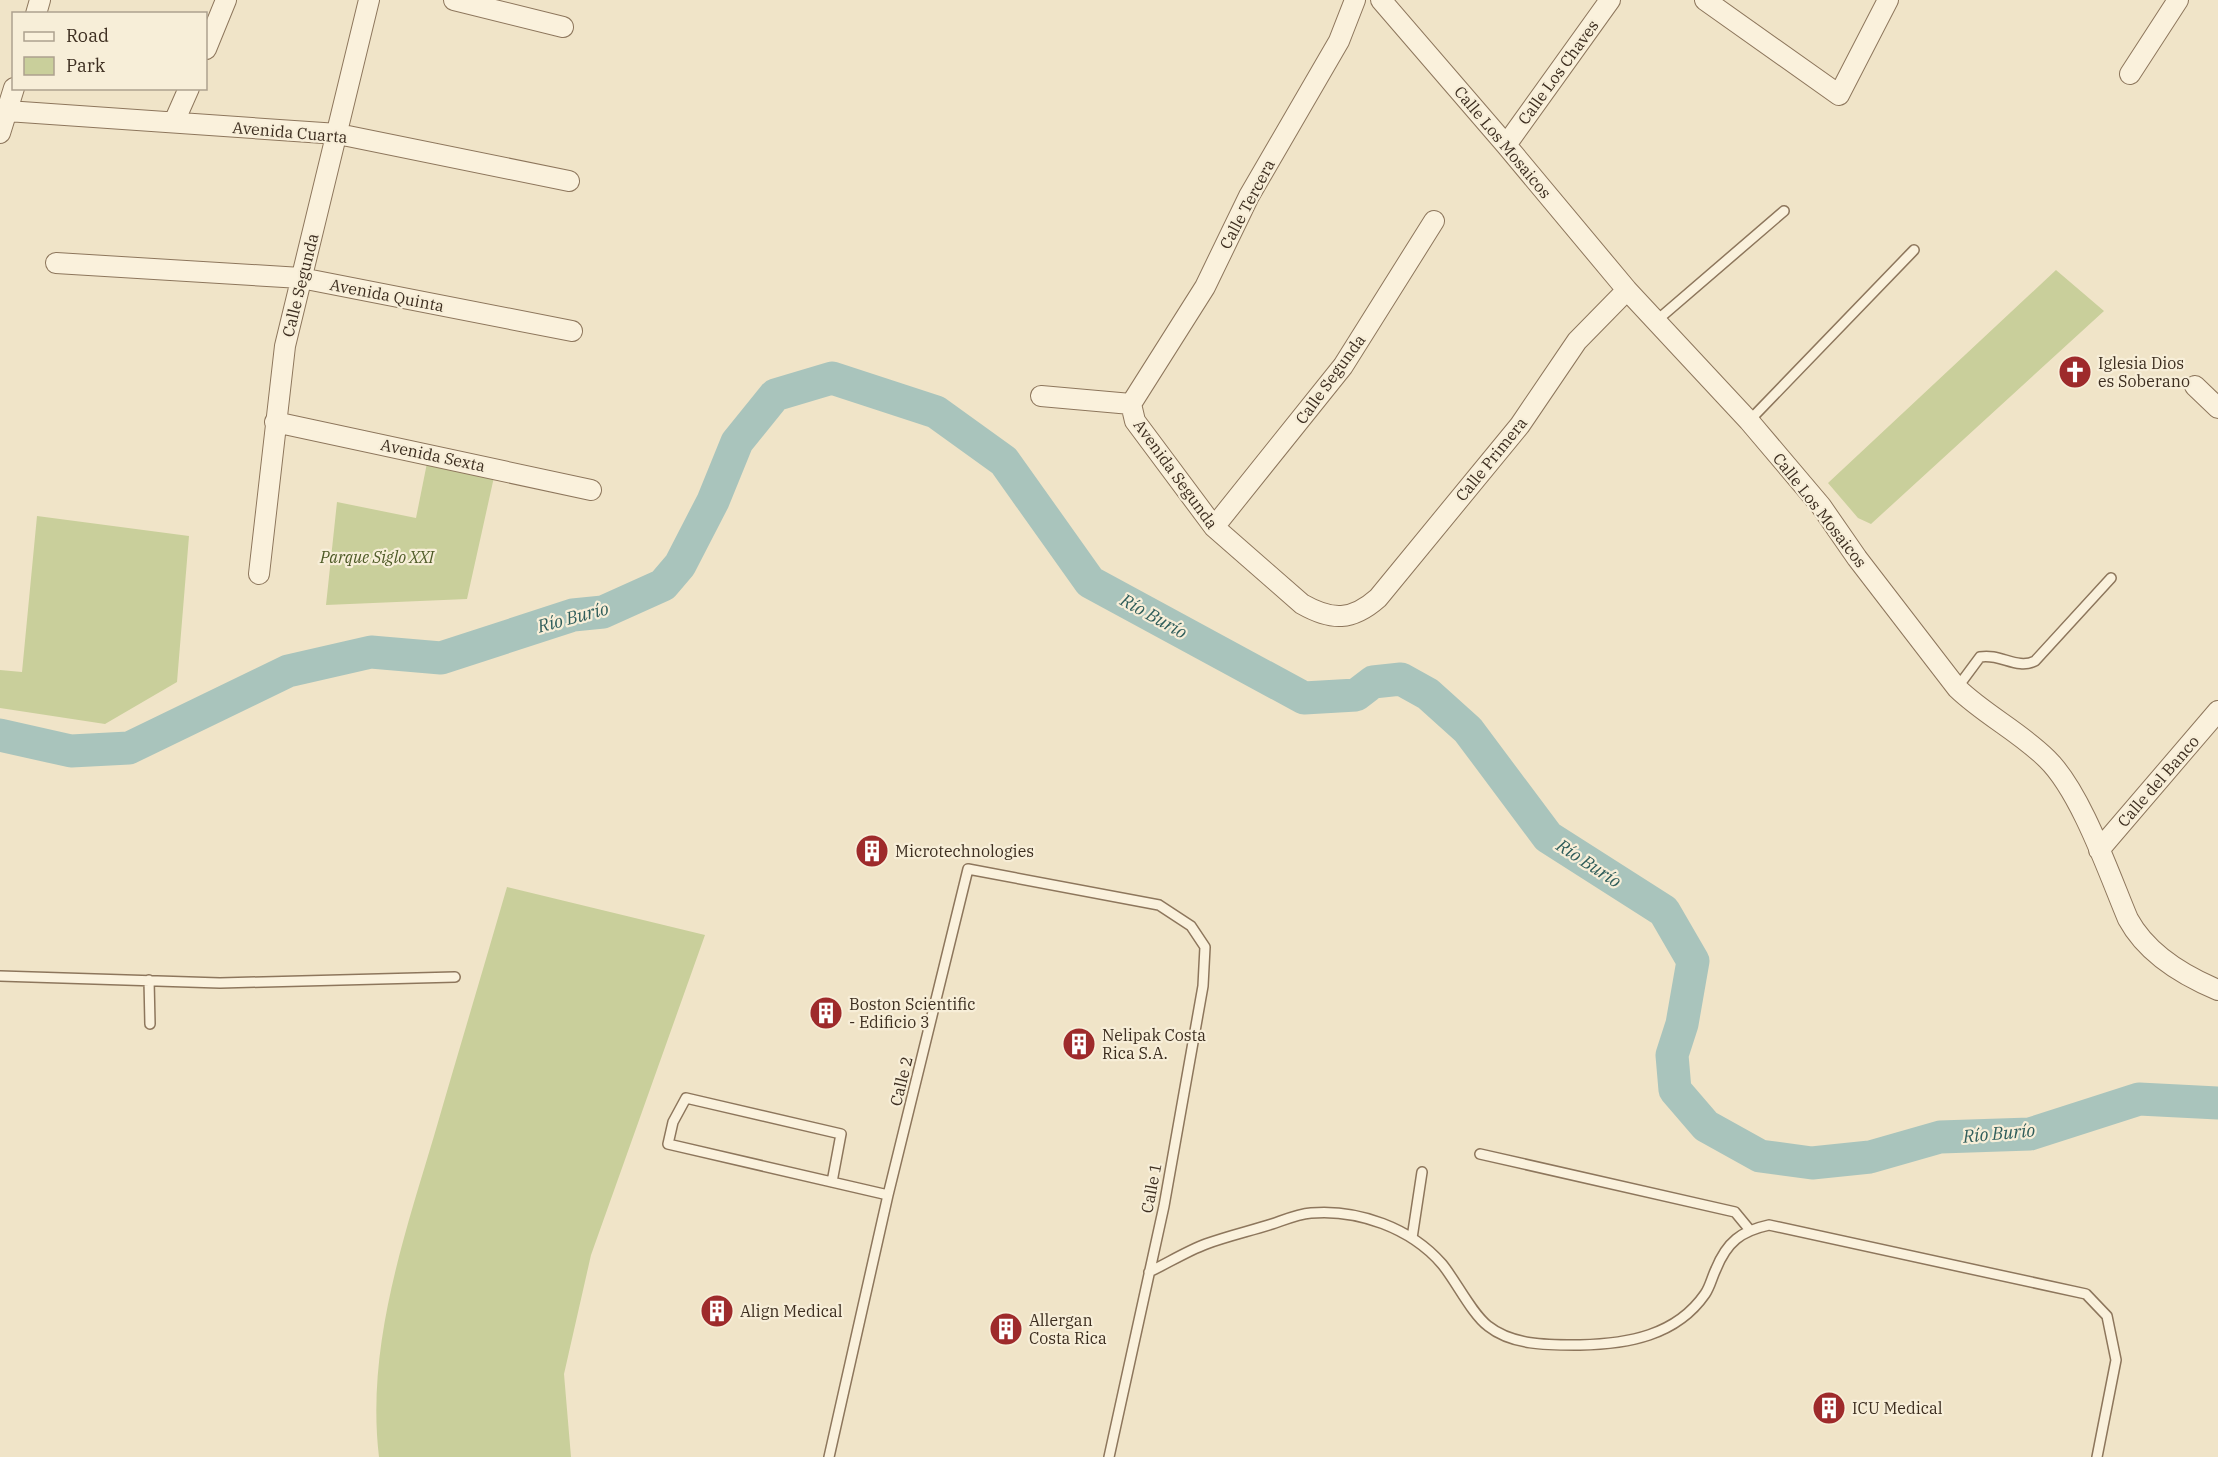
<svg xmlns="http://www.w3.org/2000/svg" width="2218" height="1457" font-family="'IBM Plex Serif',serif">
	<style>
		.green { fill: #c9cf9b }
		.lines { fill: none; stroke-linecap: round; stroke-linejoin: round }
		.river { stroke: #a9c4bc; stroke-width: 33 }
		.lane-casing { stroke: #8d765c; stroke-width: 12 }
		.street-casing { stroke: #8d765c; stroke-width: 22 }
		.lane { stroke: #faf1dc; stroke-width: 9 }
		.street { stroke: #faf1dc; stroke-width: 20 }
		.labels { text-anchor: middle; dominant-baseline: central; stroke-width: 4.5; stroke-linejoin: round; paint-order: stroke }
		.street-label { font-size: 16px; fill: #3d2e20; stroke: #f7eed8 }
		.poi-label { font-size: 16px; fill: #3d2e20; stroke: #f7eed8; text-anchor: start }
		.park-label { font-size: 16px; font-style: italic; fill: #4d5a26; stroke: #f7eed8 }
		.water-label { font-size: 18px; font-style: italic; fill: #2f5d5a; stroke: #f7eed8 }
	</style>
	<rect width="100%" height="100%" fill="#f0e4c8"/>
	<path class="green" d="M2056 270 2104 311 1871 524 1858 518 1828 483Z
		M427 463 494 477 467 599 326 605 337 502 416 518Z
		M37 516 189 536 177 682 105 724 0 708V670L22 672Z
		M507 887 705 935 591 1255 564 1374 571 1457H379C366 1348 403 1240 434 1136 458 1053 483 970 507 887Z"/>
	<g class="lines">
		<path class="river" d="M0 735 71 751 129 748 288 671 371 652 441 658 573 615 603 612 663 585 680 565 713 501 737 442 775 395 832 378 936 412 1004 461 1090 582 1304 698 1356 695 1373 682 1401 679 1428 694 1468 730 1548 837 1664 911 1693 961 1682 1024 1672 1055 1675 1090 1706 1126 1760 1156 1812 1163 1870 1157 1940 1137 2030 1134 2139 1099 2218 1103"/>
		<g class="lane-casing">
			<path id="lane" d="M1655 322 1784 211
				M1749 421 1914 250
				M1957 688 1980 657C2000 653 2017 670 2035 661L2111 578
				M0 976 220 983 455 977
				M149 980 150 1024
				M1480 1154 1735 1212 1749 1229
				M832 1182 841 1134 686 1098 673 1122 668 1144 888 1195
				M1412 1238 1422 1172
				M1149 1272C1168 1263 1187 1251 1206 1244 1228 1236 1250 1231 1272 1224 1284 1220 1298 1214 1311 1213 1358 1209 1411 1228 1442 1264 1456 1281 1472 1314 1488 1326 1513 1346 1550 1345 1580 1345 1627 1344 1676 1336 1705 1294 1710 1287 1712 1277 1716 1269 1727 1242 1741 1231 1769 1225L2086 1294 2107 1316 2116 1360 2097 1457
				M829 1457 888 1195 968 869 1159 905 1191 926 1205 947 1203 986 1164 1206 1109 1457"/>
		</g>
		<g class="street-casing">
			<path id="street" d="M454 0 563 27
				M1381 0 1506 145 1627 290 1749 421 1821 506 1857 558 1957 688C1985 715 2020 732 2047 759 2081 792 2109 874 2128 919 2147 954 2182 975 2218 990
				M1705 0 1839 95 1888 0
				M36 14 40 0
				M206 49 226 0
				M2130 74 2178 0
				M7 111 338 134 569 181
				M174 122 189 88
				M0 133 14 88
				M1506 145 1610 0
				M56 263 301 278 572 331
				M2195 386 2218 408
				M1041 396 1131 404
				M1131 404 1135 421 1214 527 1302 604C1332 621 1352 621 1378 598L1520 425 1577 341 1627 290
				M1131 404 1205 287 1249 196 1339 41 1355 0
				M275 422 591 490
				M1214 527 1343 366 1434 221
				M259 574 285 346 369 0
				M2099 850 2218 711"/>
		</g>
		<use href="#lane" class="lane"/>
		<use href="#street" class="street"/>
	</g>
	<defs>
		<g id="church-disc" transform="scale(1.725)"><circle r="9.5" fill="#9e2a2b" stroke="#f7eed8"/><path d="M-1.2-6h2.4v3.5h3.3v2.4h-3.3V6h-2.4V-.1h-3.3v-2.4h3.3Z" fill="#fff"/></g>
		<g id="building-disc" transform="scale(1.725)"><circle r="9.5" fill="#9e2a2b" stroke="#f7eed8"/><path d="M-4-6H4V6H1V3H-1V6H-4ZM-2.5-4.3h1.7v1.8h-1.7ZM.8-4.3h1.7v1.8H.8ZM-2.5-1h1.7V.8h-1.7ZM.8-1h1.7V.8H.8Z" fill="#fff"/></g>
	</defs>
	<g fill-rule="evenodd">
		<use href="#church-disc" x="2075" y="372"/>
		<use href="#building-disc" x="872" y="851"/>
		<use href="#building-disc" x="826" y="1013"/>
		<use href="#building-disc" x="1079" y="1044"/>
		<use href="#building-disc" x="717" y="1311"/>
		<use href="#building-disc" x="1006" y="1329"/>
		<use href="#building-disc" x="1829" y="1408"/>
	</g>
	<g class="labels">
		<g class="street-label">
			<text transform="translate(1558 72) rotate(-54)">Calle Los Chaves</text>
			<text transform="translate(290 132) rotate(5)">Avenida Cuarta</text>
			<text transform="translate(1503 142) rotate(50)">Calle Los Mosaicos</text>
			<text transform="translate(1247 204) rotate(-62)">Calle Tercera</text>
			<text transform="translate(300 285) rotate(-76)">Calle Segunda</text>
			<text transform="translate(387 295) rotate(11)">Avenida Quinta</text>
			<text transform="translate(1330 379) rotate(-54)">Calle Segunda</text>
			<text transform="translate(433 455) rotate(12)">Avenida Sexta</text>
			<text transform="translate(1491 459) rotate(-51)">Calle Primera</text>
			<text transform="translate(1176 474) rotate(54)">Avenida Segunda</text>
			<text transform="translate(1820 510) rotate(52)">Calle Los Mosaicos</text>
			<text transform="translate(2158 781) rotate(-49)">Calle del Banco</text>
			<text transform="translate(901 1081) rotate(-76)">Calle 2</text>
			<text transform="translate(1151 1188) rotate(-79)">Calle 1</text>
		</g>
		<g class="poi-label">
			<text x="2098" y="363">Iglesia Dios<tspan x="2098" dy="18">es Soberano</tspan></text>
			<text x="895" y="851">Microtechnologies</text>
			<text x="849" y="1004">Boston Scientific<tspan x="849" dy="18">- Edificio 3</tspan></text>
			<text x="1102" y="1035">Nelipak Costa<tspan x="1102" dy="18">Rica S.A.</tspan></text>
			<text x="740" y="1311">Align Medical</text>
			<text x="1029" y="1320">Allergan<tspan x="1029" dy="18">Costa Rica</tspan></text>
			<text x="1852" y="1408">ICU Medical</text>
		</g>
		<g class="park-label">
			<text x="377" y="557">Parque Siglo XXI</text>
		</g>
		<g class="water-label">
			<text transform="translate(1154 616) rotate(29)">Río Burío</text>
			<text transform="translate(573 617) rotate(-15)">Río Burío</text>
			<text transform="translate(1589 863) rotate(33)">Río Burío</text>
			<text transform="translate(1999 1133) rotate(-5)">Río Burío</text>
		</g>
	</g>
	<rect x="12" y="12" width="195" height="78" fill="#f7eed8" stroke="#ada18e" stroke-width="1.5"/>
	<rect x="24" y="32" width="30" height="9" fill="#faf1dc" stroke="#ada18e" stroke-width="1.5"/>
	<text x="66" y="42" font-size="18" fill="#3d2e20">Road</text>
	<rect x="24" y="57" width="30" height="18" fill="#c9cf9b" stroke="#ada18e" stroke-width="1.5"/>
	<text x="66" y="72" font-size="18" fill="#3d2e20">Park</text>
</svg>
